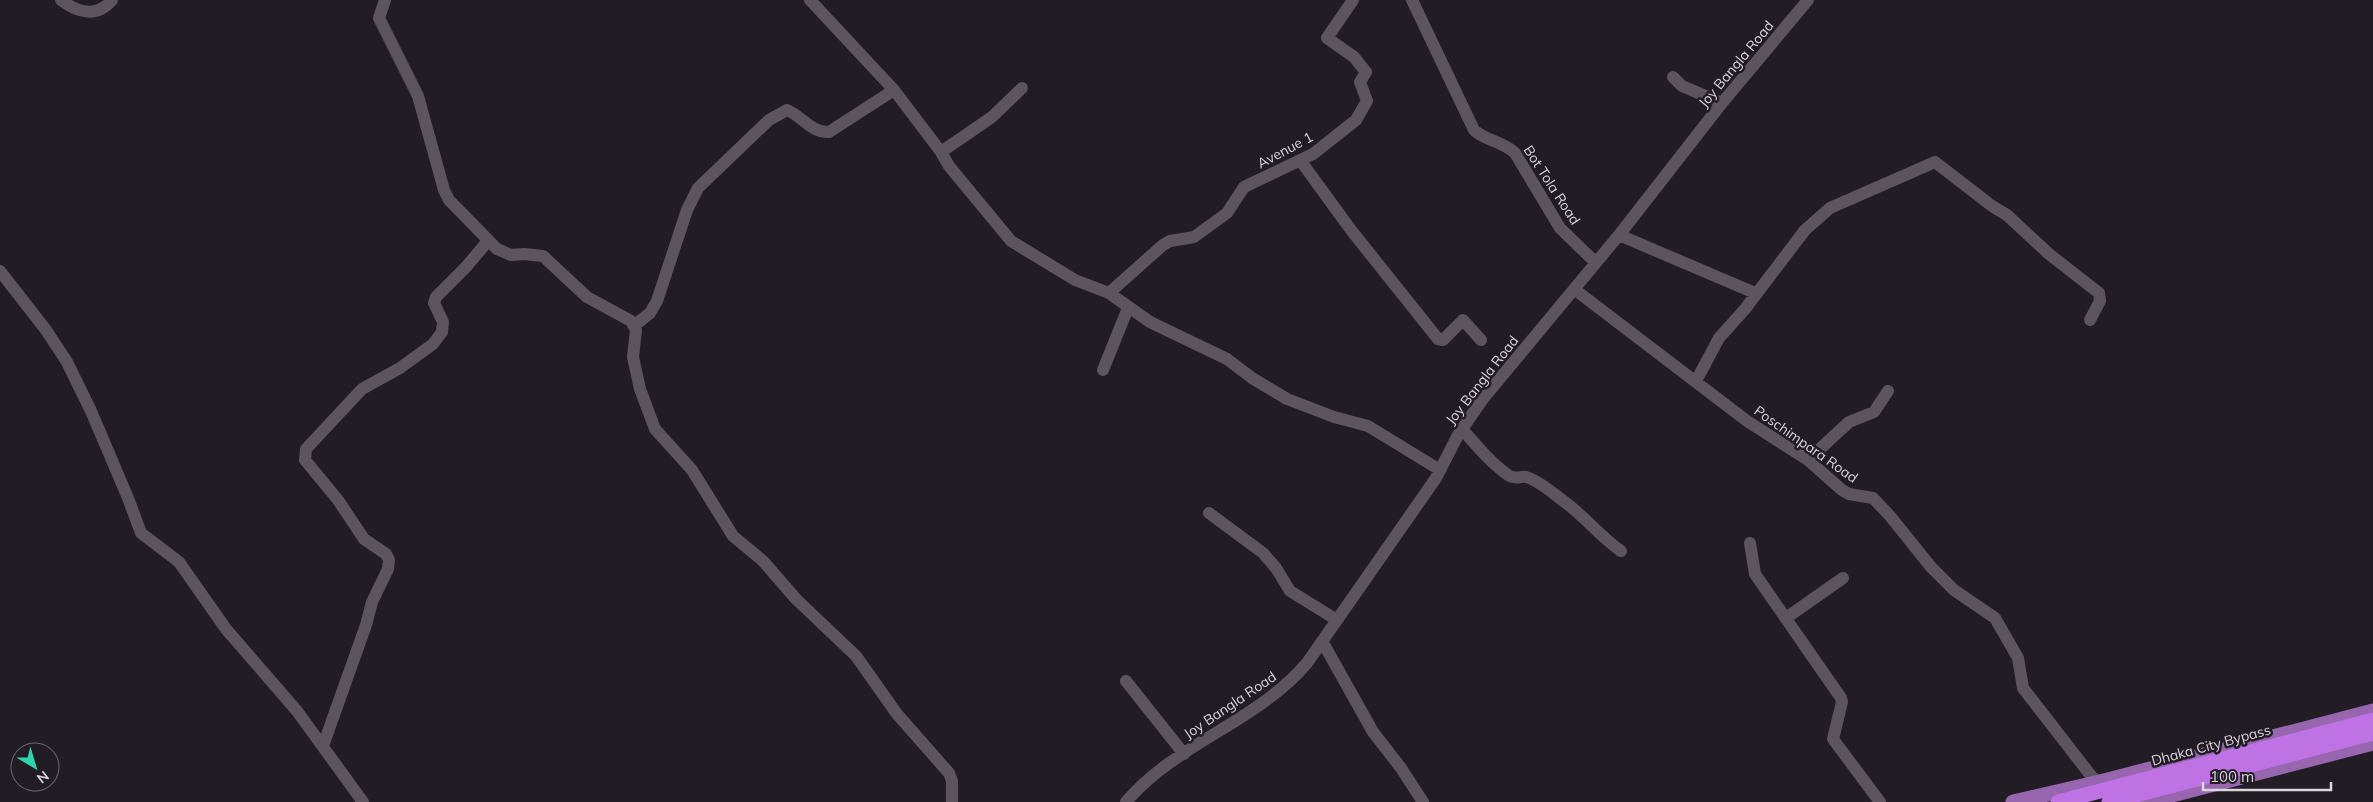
<svg xmlns="http://www.w3.org/2000/svg" width="2373" height="802" font-family="Mulish,sans-serif">
	<style>
		.lines { fill: none; stroke-linecap: round; stroke-linejoin: round }
		.minor { stroke: #5c555f; stroke-width: 12 }
		.major { stroke: #9766af; stroke-width: 15 }
		.highway { stroke: #be72e4; stroke-width: 15 }
		.labels { text-anchor: middle; dominant-baseline: central; stroke-width: 5; stroke-linejoin: round; paint-order: stroke }
		.street-label { font-size: 14px; fill: #dad6dc; stroke: #221d25 }
	</style>
	<rect width="100%" height="100%" fill="#221d25"/>
	<g class="lines">
		<path class="minor" d="M61 0C78 13 97 18 112 0
			M385 0 379 18 418 96 444 190 449 200 497 249 511 255 524 254 543 256 587 297 631 321 636 330 633 357 640 389 655 429 692 470 733 536 763 561 796 599 856 656 897 714 949 773 952 781V802
			M810 0 894 90 941 152 949 166 1011 241 1075 280 1109 293 1150 322 1227 359 1252 378 1287 399 1334 417 1368 426 1440 470
			M1412 0 1474 130C1486 141 1502 141 1515 153L1560 228 1595 262
			M1673 77 1682 86 1722 103
			M941 152 992 117 1022 88
			M1300 160 1351 230 1438 339 1443 340 1463 320 1481 340
			M1619 235 1755 293
			M0 271 46 330 67 362 91 411 128 498 141 533 179 562 226 629 297 711 363 802
			M1574 289 1747 421 1808 460 1842 490 1849 494 1873 498 1890 516 1931 567 1954 590 1995 618 2018 658 2023 688 2092 777 2100 782
			M1109 293 1163 245 1170 241 1194 237 1227 213 1244 187 1313 154 1356 120 1367 101 1360 82 1366 72 1354 57 1327 38 1353 0
			M635 325 650 313 657 301 687 210 698 188 769 120 787 110C802 116 811 133 829 132L894 90
			M1103 370 1128 308
			M1696 381 1719 338 1745 309 1805 230 1830 208 1935 162 1992 206 2007 215 2049 254 2099 293 2100 301 2090 320
			M1462 429C1476 445 1490 462 1508 475 1515 480 1520 476 1526 477 1538 480 1553 493 1562 500 1584 515 1599 536 1621 551
			M1808 460 1849 422 1874 412 1888 391
			M1209 513 1263 553 1276 568 1290 591 1337 620
			M1750 543 1755 574 1841 698 1842 702 1833 739 1880 802
			M1786 618 1843 578
			M1322 641 1373 732 1401 768 1423 802
			M1126 681 1184 754
			M323 746 366 625 372 602 388 569 389 560 386 554 364 539 338 500 305 460 306 449 362 389 400 368 433 344 442 332 443 322 434 303 436 297 466 267 488 241
			M1126 802C1176 743 1257 722 1307 663L1436 478 1458 435 1482 400 1619 235 1722 103 1808 0"/>
		<path class="major" d="M2013 802 2100 782 2373 711
			M2145 802 2373 743"/>
		<path class="highway" d="M2058 802 2373 720
			M2109 802 2373 733"/>
	</g>
	<g class="labels">
		<g class="street-label">
			<text transform="translate(1736 64) rotate(-50)">Joy Bangla Road</text>
			<text transform="translate(1285 150) rotate(-28)">Avenue 1</text>
			<text transform="translate(1552 185) rotate(57)">Bot Tola Road</text>
			<text transform="translate(1482 380) rotate(-52)">Joy Bangla Road</text>
			<text transform="translate(1806 444) rotate(35)">Poschimpara Road</text>
			<text transform="translate(1230 705) rotate(-34)">Joy Bangla Road</text>
			<text transform="translate(2211 745) rotate(-15)">Dhaka City Bypass</text>
		</g>
	</g>
	<g transform="translate(35 767) rotate(142)"><circle r="24" fill="#221d25" stroke="#6c676e"/>
	<path d="M0-4L9 19L0 12L-9 19Z" fill="#2ed4aa"/>
	<text y="-8" font-size="14" font-weight="bold" text-anchor="middle" fill="#dad6dc">N</text>
	</g>
	<path d="M2203 782v8h128v-8" fill="none" stroke="#dad6dc" stroke-width="2.5"/>
	<text x="2210" y="782" font-size="15" fill="#dad6dc" stroke="#221d25" stroke-width="4" paint-order="stroke">100 m</text>
</svg>
